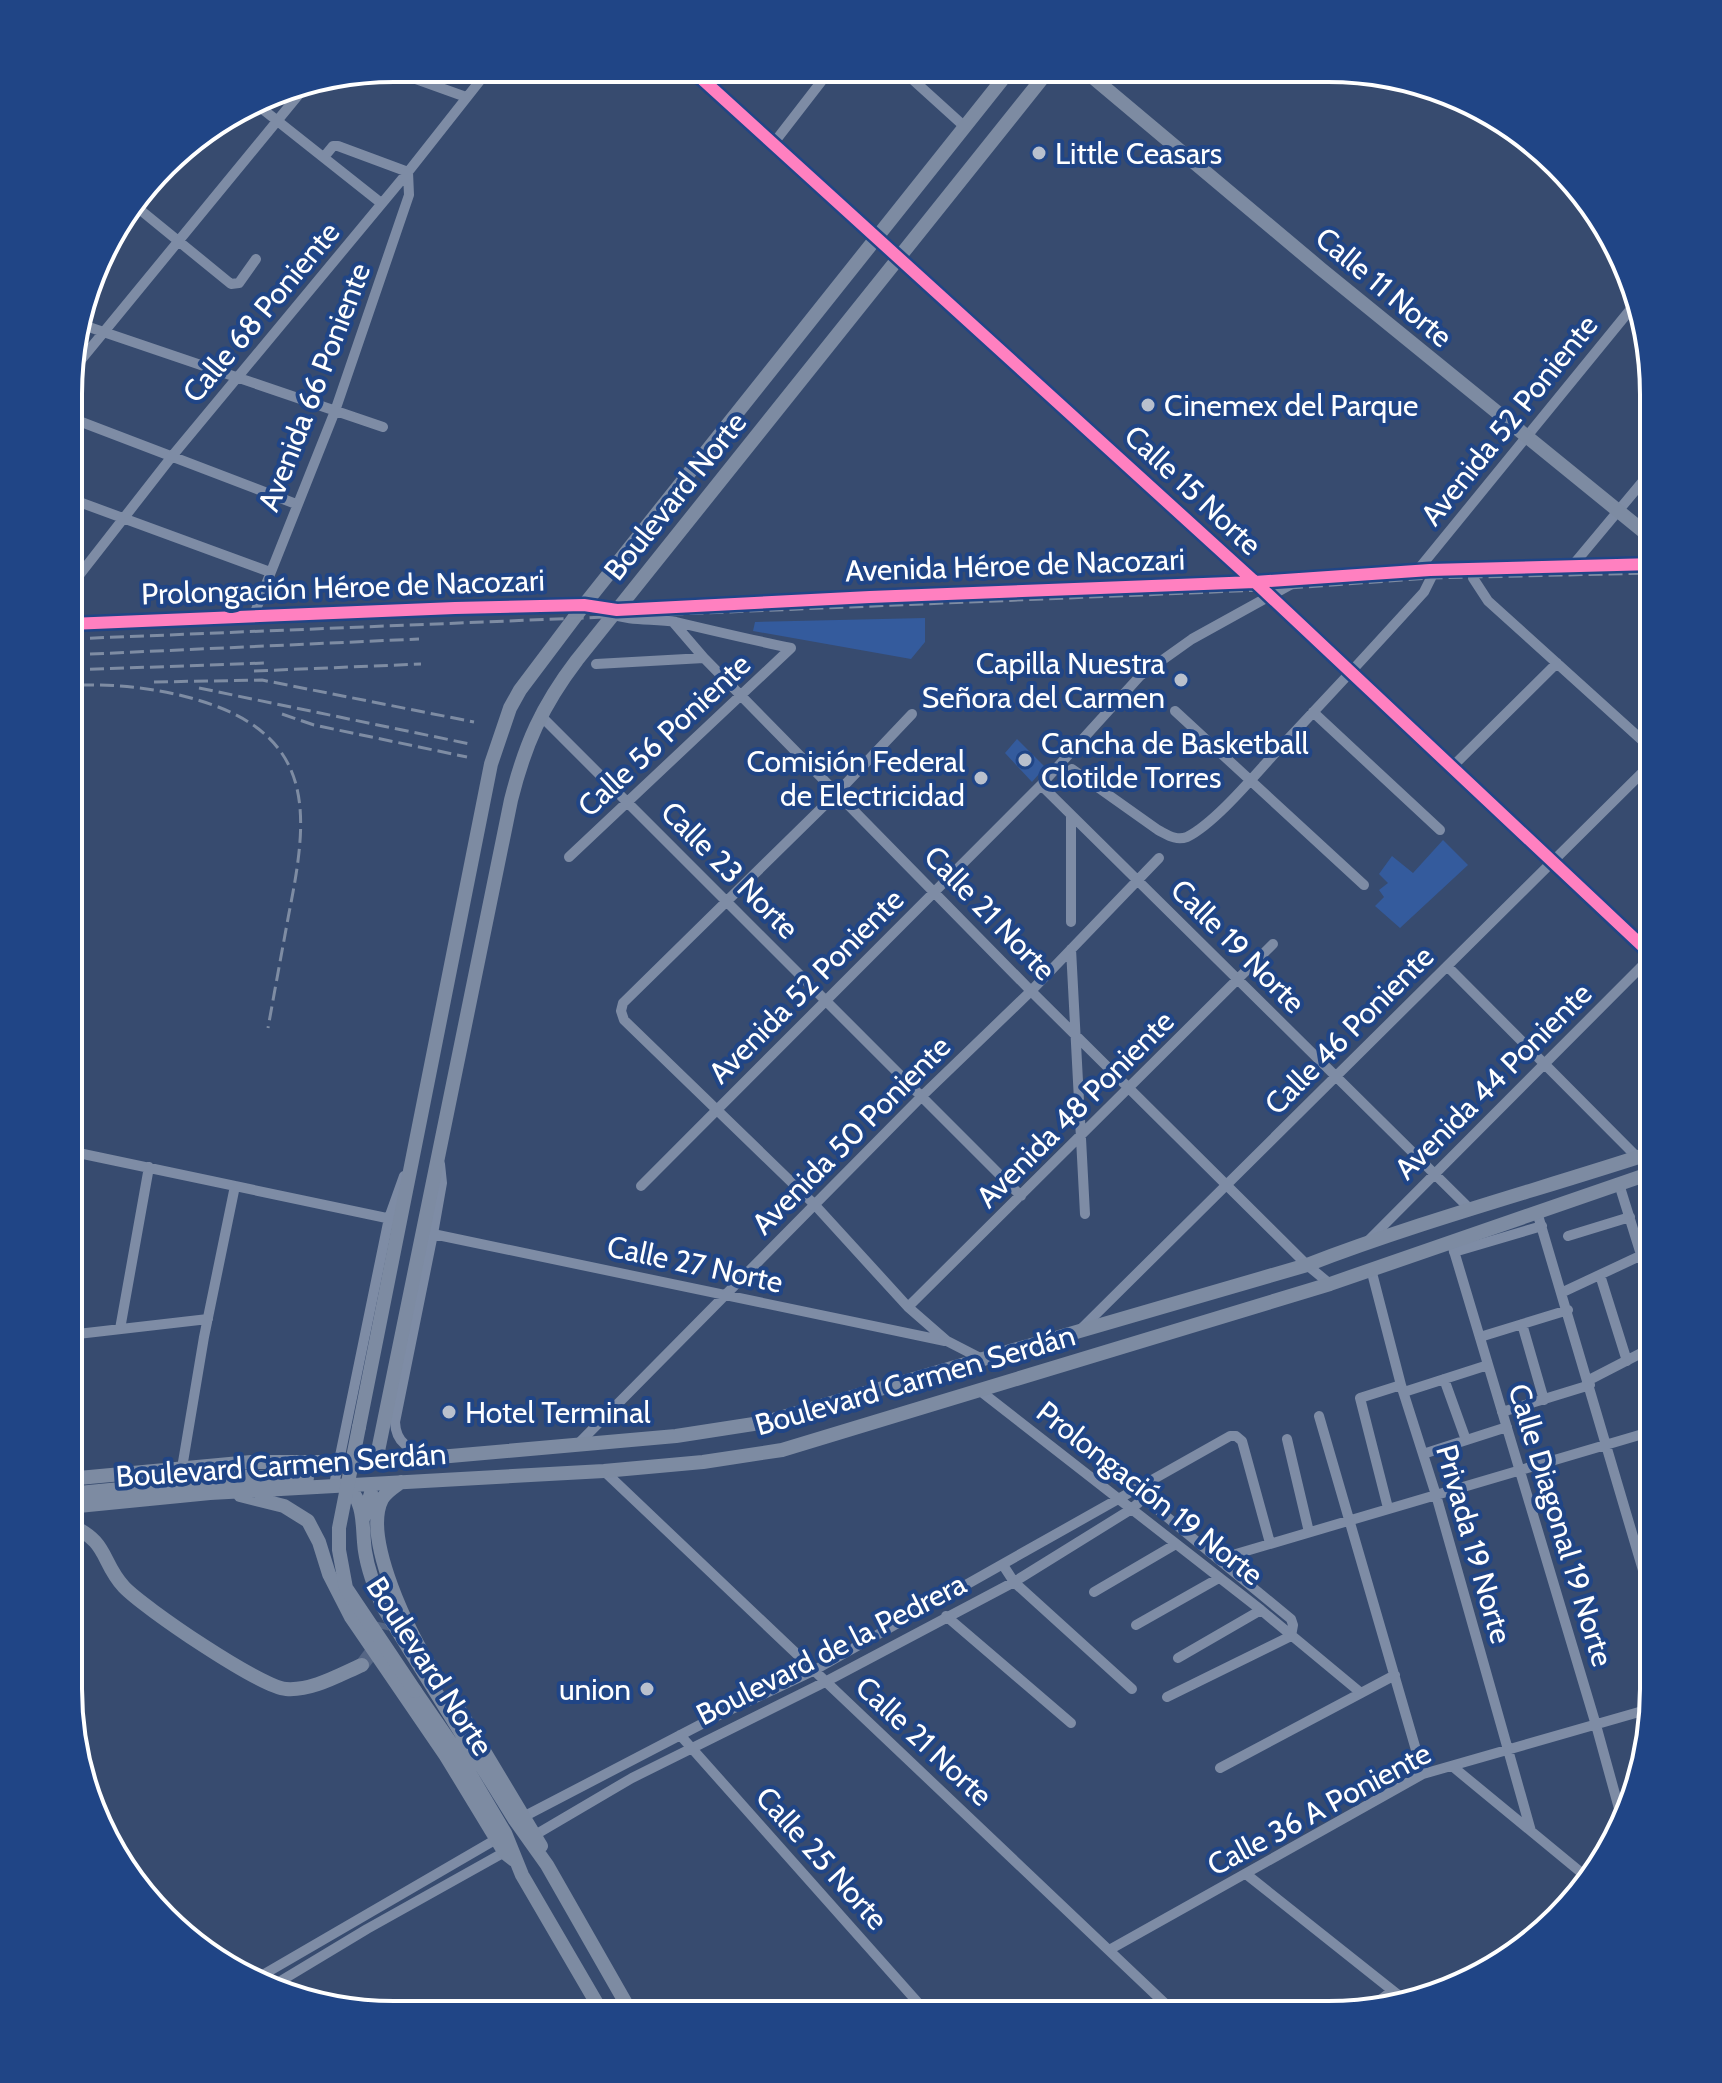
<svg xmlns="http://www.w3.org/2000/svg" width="1722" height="2083" font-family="Cabin,sans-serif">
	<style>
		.green { fill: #345b9d }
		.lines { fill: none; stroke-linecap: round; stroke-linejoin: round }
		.major-tunnel { stroke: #556685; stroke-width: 14; stroke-dasharray: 14 7; stroke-linecap: butt }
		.minor { stroke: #7e8ca5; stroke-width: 10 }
		.major { stroke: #7d8ba2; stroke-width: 14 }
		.rail { stroke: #7e8ca3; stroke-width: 3; stroke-dasharray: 14 6; stroke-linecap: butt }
		.major-bridge { stroke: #7d8ba2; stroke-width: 14 }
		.cycleway-casing { stroke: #204586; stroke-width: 17 }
		.cycleway { stroke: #ff80c0; stroke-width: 12 }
		.poi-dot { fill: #b9c0cd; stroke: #204586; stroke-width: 3 }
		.labels { text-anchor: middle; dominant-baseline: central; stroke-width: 8; stroke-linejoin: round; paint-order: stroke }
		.poi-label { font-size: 30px; fill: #fff; stroke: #204586; text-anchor: start }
		.street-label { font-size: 30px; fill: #fff; stroke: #204586 }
		.rim { fill: none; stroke: #fff; stroke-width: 4 }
	</style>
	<rect width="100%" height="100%" fill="#374b6f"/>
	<path class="green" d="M925 618V642L911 659 753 631 755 622Z
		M1017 739 1045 767 1032 782 1005 753Z
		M1443 840 1468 865 1400 928 1375 906 1384 897 1379 890 1388 883 1379 874 1392 856 1413 873Z"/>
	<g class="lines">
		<path class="major-tunnel" d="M362 1665 378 1644 383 1623"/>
		<path class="minor" d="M388 69 466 97
			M691 69 1255 582 1654 957
			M901 69 965 127
			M256 104 381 203
			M773 144 831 69
			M133 204 231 284 239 283 256 259
			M80 324 383 427
			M71 372 309 82
			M71 418 296 504
			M71 499 270 572
			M1573 565 1654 468
			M1473 569V578L1488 601 1654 751
			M1417 571 1639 299
			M70 587 173 455 408 172 490 68
			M609 613C631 622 653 618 676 622 714 631 752 640 791 648
			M253 617 335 411 409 195 408 172 338 146H333L324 157
			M673 622 704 658 1031 991 1307 1265 1330 1284
			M70 624 455 608 584 605 617 610 870 597 1255 582 1430 570 1654 564
			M596 664 704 658
			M1175 711 1364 885
			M1313 712 1440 830
			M912 714 838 792 623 1003 621 1011 624 1020 814 1204 908 1307 947 1341 982 1359
			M540 715 1021 1196
			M1452 767 1557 663
			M1072 769 1158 830C1168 835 1176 841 1187 837 1215 823 1254 776 1276 752 1326 699 1375 646 1424 592L1431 578 1430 570
			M1041 785 1470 1209
			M1071 817V922
			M569 857 791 648
			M1071 949 1085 1214
			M1447 966 1638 1158
			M69 1151 396 1220
			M1619 1184 1653 1293
			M641 1186 1041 785 1140 676 1192 639 1297 581
			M1537 1212 1653 1604
			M433 1234 945 1341
			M1568 1236 1630 1217
			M1451 1241 1596 1725 1623 1823
			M1367 1242 1654 954
			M1454 1252 1542 1226
			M1371 1269 1401 1385 1436 1495 1531 1831
			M1600 1275 1627 1361
			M1563 1292 1642 1255
			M908 1307 1273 944
			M1522 1324 1544 1400
			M120 1329 149 1167
			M1081 1329 1654 761
			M69 1335 208 1319
			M1480 1337 1568 1310
			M1444 1379 1466 1440
			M1589 1380 1653 1347
			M979 1390 1261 1610 1361 1693
			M1404 1392 1488 1365
			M1502 1412 1590 1385
			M1319 1416 1423 1774
			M1287 1439 1309 1532
			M577 1445 922 1096 1031 991 1159 858
			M429 1454C409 1449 396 1444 395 1422L433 1234 442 1183 440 1164
			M1423 1454 1507 1427
			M182 1468 204 1337 235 1186
			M604 1471 1176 2014
			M334 1485 389 1218 404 1176
			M1139 1494 1291 1619 1293 1625 1291 1636
			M1388 1508 1360 1398 1401 1385
			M1219 1559 1653 1431
			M1003 1565 1014 1582 1132 1689
			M1094 1592 1176 1544
			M946 1616 1071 1723
			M1136 1625 1219 1578
			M1178 1658 1261 1610
			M1167 1697 1291 1636
			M680 1735 928 2014
			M1452 1766 1589 1879
			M1220 1768 1395 1675
			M525 1816 717 1716 813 1671 1230 1436H1236L1242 1441 1270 1543
			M535 1835 632 1778 825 1682 1014 1582 1130 1510 1143 1499
			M1246 1874 1402 1998
			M1109 1950 1423 1774 1653 1708
			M254 1980 500 1837
			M269 1988 367 1929 510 1849
			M1370 2008 1392 1991
			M1153 2014 1166 2005"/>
		<path class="major" d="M1084 70 1321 269 1654 540
			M1508 123 1516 133 1529 143
			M359 1427 491 764 510 708 520 690 584 605 1010 70
			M378 1451 511 800C525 744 542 706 577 660L1049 70
			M68 1479 251 1462H338L439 1457 676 1436 766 1422 1307 1265C1421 1221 1538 1190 1654 1152
			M401 1482C394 1487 386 1492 382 1499 362 1538 410 1635 432 1669
			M68 1494 246 1477 307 1478
			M354 1494C365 1511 362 1531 365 1551 368 1571 375 1589 383 1607L515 1820 547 1865 632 2014
			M240 1495 284 1506 308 1521 319 1542 329 1574 351 1617 446 1756 505 1853 514 1860
			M68 1507 210 1493 604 1471 703 1462 782 1450 1330 1284 1654 1172
			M363 1519 371 1493
			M68 1524C110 1542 100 1561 124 1587 144 1608 260 1687 286 1689 312 1691 339 1675 362 1665
			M415 1691 457 1752 505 1833 522 1875 603 2014
			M457 1706 541 1846"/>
		<path class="rail" d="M70 639 1262 590 1431 578 1654 573
			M70 655 419 639
			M70 670 266 663
			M254 671 421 664
			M154 682 262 680 474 722
			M80 685C125 684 171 690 213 705 318 743 307 822 289 913 282 951 275 989 268 1028
			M199 688 470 744
			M282 714 314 725 467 757"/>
		<path class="major-bridge" d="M359 1427 339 1528V1550L346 1588 415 1691"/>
		<g class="cycleway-casing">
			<path id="cycleway" d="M691 69 1255 582 1654 957
				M70 624 455 608 584 605 617 610 870 597 1255 582 1430 570 1654 564"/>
		</g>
		<use href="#cycleway" class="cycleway"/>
	</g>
	<g class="poi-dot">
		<circle cx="1039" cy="153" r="8"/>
		<circle cx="1148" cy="405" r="8"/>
		<circle cx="1181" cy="680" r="8"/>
		<circle cx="1025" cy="760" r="8"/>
		<circle cx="981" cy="778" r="8"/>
		<circle cx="449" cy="1412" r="8"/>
		<circle cx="647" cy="1689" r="8"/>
	</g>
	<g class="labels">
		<g class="poi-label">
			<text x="1055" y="153">Little Ceasars</text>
			<text x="1164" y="405">Cinemex del Parque</text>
			<text x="1165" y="663" text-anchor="end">Capilla Nuestra<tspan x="1165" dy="34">Señora del Carmen</tspan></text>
			<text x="1041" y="743">Cancha de Basketball<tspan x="1041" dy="34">Clotilde Torres</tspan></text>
			<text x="965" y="761" text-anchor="end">Comisión Federal<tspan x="965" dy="34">de Electricidad</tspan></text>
			<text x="465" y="1412">Hotel Terminal</text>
			<text x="631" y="1689" text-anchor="end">union</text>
		</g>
		<g class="street-label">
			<text transform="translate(1384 287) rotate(40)">Calle 11 Norte</text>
			<text transform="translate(261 312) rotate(-50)">Calle 68 Poniente</text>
			<text transform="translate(314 387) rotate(-69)">Avenida 66 Poniente</text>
			<text transform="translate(1509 420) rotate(-51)">Avenida 52 Poniente</text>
			<text transform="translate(1193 490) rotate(43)">Calle 15 Norte</text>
			<text transform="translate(675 496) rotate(-51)">Boulevard Norte</text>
			<text transform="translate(1015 565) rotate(-2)">Avenida Héroe de Nacozari</text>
			<text transform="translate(343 587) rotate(-2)">Prolongación Héroe de Nacozari</text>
			<text transform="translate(664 735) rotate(-43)">Calle 56 Poniente</text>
			<text transform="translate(730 870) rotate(45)">Calle 23 Norte</text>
			<text transform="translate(990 913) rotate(46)">Calle 21 Norte</text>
			<text transform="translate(1238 946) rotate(45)">Calle 19 Norte</text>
			<text transform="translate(806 986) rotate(-45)">Avenida 52 Poniente</text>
			<text transform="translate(1349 1030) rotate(-45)">Calle 46 Poniente</text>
			<text transform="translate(1493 1081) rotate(-45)">Avenida 44 Poniente</text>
			<text transform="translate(1075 1109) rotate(-45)">Avenida 48 Poniente</text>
			<text transform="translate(851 1135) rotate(-45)">Avenida 50 Poniente</text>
			<text transform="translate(695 1264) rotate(12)">Calle 27 Norte</text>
			<text transform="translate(915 1380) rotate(-16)">Boulevard Carmen Serdán</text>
			<text transform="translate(281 1465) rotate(-4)">Boulevard Carmen Serdán</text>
			<text transform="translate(1150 1493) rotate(38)">Prolongación 19 Norte</text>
			<text transform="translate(1561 1525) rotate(73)">Calle Diagonal 19 Norte</text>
			<text transform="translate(1474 1544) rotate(74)">Privada 19 Norte</text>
			<text transform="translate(831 1649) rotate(-27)">Boulevard de la Pedrera</text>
			<text transform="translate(430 1666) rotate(57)">Boulevard Norte</text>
			<text transform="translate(924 1741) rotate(43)">Calle 21 Norte</text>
			<text transform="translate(1319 1809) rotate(-28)">Calle 36 A Poniente</text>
			<text transform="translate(822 1858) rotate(48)">Calle 25 Norte</text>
		</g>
	</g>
	<path d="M0 0H1722V2083H0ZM394 82H1328A312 312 0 0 1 1640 394V1689A312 312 0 0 1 1328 2001H394A312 312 0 0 1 82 1689V394A312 312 0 0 1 394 82Z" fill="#204586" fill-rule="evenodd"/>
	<path class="rim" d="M394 82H1328A312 312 0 0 1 1640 394V1689A312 312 0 0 1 1328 2001H394A312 312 0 0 1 82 1689V394A312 312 0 0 1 394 82Z"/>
</svg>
